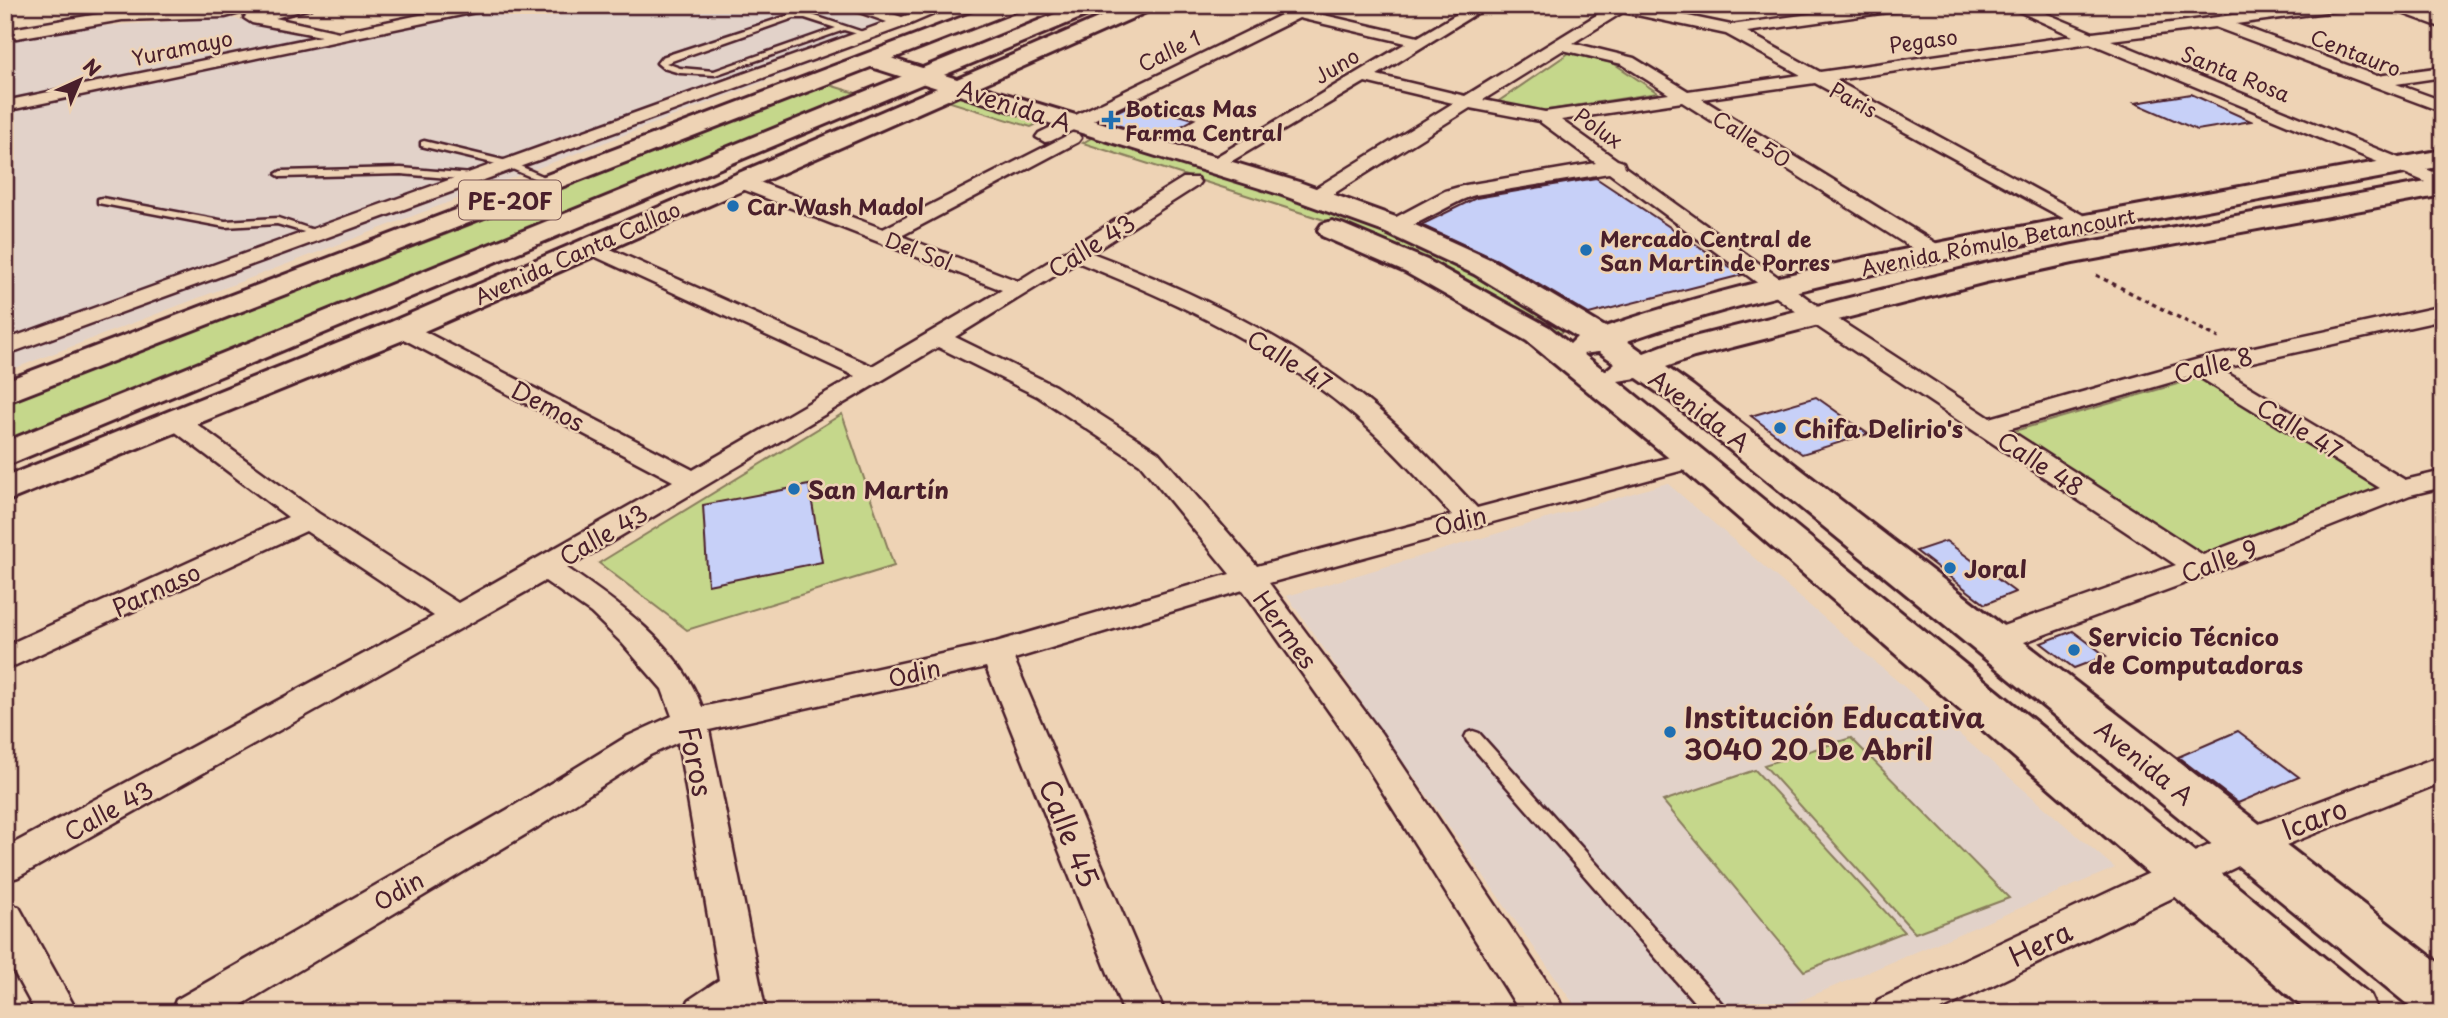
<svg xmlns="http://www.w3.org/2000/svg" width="2448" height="1018" font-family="'Playpen Sans',sans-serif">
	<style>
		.built { fill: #e2d2c9 }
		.green { fill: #c5d78b; stroke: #887b5b; stroke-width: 2 }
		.building { fill: #c7d0f8; stroke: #4a1f2b; stroke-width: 2 }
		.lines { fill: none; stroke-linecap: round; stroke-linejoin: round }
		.lane-casing { stroke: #4a1f2b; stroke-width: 5 }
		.street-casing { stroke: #4a1f2b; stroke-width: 5 }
		.secondary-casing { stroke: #4a1f2b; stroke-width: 6 }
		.primary-casing { stroke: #4a1f2b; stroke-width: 6 }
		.path { stroke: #4a1f2b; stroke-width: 3.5; stroke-dasharray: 4.5 4.5; stroke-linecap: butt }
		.lane { fill: #eed3b5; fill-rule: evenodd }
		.street { fill: #eed3b5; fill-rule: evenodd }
		.secondary { fill: #eed3b5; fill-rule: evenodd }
		.primary { fill: #eed3b5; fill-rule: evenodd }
		.poi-dot { fill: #1f6fb2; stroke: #eed3b5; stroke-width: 2.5 }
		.labels { text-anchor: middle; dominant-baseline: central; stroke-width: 5; stroke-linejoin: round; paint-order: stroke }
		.far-street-label { font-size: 21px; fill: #4a1f2b; stroke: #eed3b5 }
		.far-poi-label { font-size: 21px; font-weight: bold; fill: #4a1f2b; stroke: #eed3b5; text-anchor: start }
		.shield { fill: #eed3b5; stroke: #7b5554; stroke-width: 2 }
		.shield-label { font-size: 23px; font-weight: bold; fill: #4a1f2b }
		.street-label { font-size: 24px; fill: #4a1f2b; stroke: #eed3b5 }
		.poi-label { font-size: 24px; font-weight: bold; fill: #4a1f2b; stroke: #eed3b5; text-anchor: start }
		.near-poi-label { font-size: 28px; font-weight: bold; fill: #4a1f2b; stroke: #eed3b5; text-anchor: start }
		.near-street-label { font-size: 28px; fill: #4a1f2b; stroke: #eed3b5 }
	</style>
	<rect width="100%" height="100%" fill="#eed3b5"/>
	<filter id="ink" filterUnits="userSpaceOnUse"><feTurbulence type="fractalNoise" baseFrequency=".0143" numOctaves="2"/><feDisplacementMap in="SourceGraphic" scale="14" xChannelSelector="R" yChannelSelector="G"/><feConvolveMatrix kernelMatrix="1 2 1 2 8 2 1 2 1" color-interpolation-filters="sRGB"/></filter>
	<g filter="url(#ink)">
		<path class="built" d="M477 5H822L878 21 888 34 5 372V40L66 28 228 18 340 33Z
			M1667 483 2115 868 1771 1013H1580L1287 596Z"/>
		<path class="green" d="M1569 53 1613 63 1658 93 1541 111 1496 103Z
			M826 84 859 94 5 443V401L447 234Z
			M962 94 1046 120 1031 127 944 100Z
			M1096 135 1305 198 1423 247 1573 328 1552 336 1346 227 1083 143Z
			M2205 376 2387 486 2201 556 2011 432Z
			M842 414 894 566 687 630 599 563Z
			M1851 738 2009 898 1915 933 1764 765Z
			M1755 770 1904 932 1804 971 1663 801Z"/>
		<path class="building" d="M2191 94 2251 121 2197 130 2135 103Z
			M1134 103 1152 108 1194 119 1160 138 1100 120Z
			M1596 178 1742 275 1589 314 1497 260 1421 225 1476 198Z
			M1816 397 1868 434 1802 454 1751 416Z
			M809 485 822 562 708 585 703 505Z
			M1946 541 2015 592 1985 604 1916 551Z
			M2073 631 2106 656 2074 668 2041 643Z
			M2238 731 2299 777 2238 803 2178 757Z"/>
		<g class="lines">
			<g class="lane-casing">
				<path id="lane" d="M793 14H809L872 35 868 37 844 30 715 75 680 73 663 68 657 63 662 57ZM794 18H805L836 28 714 71 680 68 666 63Z
					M424 141 511 162 558 183 550 185 505 166 421 146V142Z
					M401 168 472 174 477 177 472 180 401 174 281 177 276 174 281 171Z
					M102 198 225 221 278 218 323 233 318 236 277 224 225 227 98 203V199Z
					M1473 731 1479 733 1724 1006 1727 1013H1704L1467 741 1465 737 1467 733Z"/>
			</g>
			<g class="street-casing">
				<path id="street" d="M261 5 259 8 225 17 122 20 5 40V30L122 10Z
					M288 5H313L311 8 275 18 339 32 467 5H497L490 9 5 111V101L321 36 252 23 244 18 247 15Z
					M839 5H863L902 17 933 5H955L908 25 5 355V340L887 22Z
					M1256 5 1295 8 1301 5H1320L1311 12 1418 37 1472 5H1490L1377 75 1465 96 1608 8 1606 5H1635L1731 25 1875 5H1916L1909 9 1747 32 1820 72 2073 36 2005 5H2026L2093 33 2311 5H2355L2348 9 2236 24 2377 76 2443 67V77L2396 84 2443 101V112L2215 27 2111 40 2443 176V189L2090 43 1835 80 2092 220 2095 224 2092 228 2085 230 1815 83 1702 99 1942 247 1945 252 1942 257H1926L1682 102 1561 120 1617 160 1623 162 1625 167 1825 311 1990 418 2199 359 2443 306V320L2220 369 2405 480 2443 471V487L2410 495 2210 574 2005 649 1994 652 1983 649 1978 641 1983 633 2176 565 1809 321 1609 173 1475 195C1452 201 1407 235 1387 230L1384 226 1387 222 1445 191 1466 185 1596 163 1539 121 1470 108 1322 201H1308L1305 197 1308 193 1453 103 1365 82 1220 168 1213 170 1204 164 1406 43 1299 18 1051 141 1045 142 1036 137 1039 133 1283 14 1258 8ZM1623 12 1726 34 1801 75 1688 91 1634 58 1573 43ZM1563 50 1622 64 1669 94 1545 112 1483 100ZM2196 375 2380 488 2203 555 2008 429Z
					M2380 5H2403L2443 18V28Z
					M1072 133 1078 134 1081 138 1078 142 901 236 1018 281 1183 178H1197L1200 182 1197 186 1092 253C1192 291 1292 338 1375 407 1412 438 1444 473 1477 508L1693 451 1702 453 1706 459 1702 465 1269 583 1381 733 1559 1000 1564 1013H1521L1357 751 1243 590 1014 659 1165 1013H1124L986 667 709 730 766 1013H684L689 1000 719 980 678 742 650 755 538 827 228 1013H171L176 1000 512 807 626 737 672 716 662 689 622 643 591 613 545 581 18 877 5 881V848L434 616 306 531 5 670V646L288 517 169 427 165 422 169 417 178 414 187 417 318 513 458 603 673 481 394 334 390 329 394 324H410L693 470 855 376 583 251 579 247 583 243H597L872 366 1002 290 732 185 729 181 732 177H746L883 229ZM1077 262C1176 301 1273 347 1355 416 1390 446 1421 481 1452 515L1257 566 1158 452 1055 386 955 337ZM938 347 1037 396 1140 464 1230 574 996 642 702 707C679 646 620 604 567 568Z
					M2443 755V782L2261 855 1935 1013H1873L1878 1000 2235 833Z
					M5 903 19 907 78 1013H36L5 956Z"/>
			</g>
			<g class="secondary-casing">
				<path id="secondary" d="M1128 5H1156L1153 9 979 86 1299 182 1404 220 1496 262 1605 327C1748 278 1899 250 2047 222 2179 198 2311 174 2443 150V166C2311 190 2180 215 2048 240 1907 266 1763 293 1627 341L1644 353 1670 343 1984 264 2073 245 2443 179V195L2073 263 1986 282 1694 357 1666 367 1693 386 2443 966V1013H2418L1669 400 1637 378 1618 381 2370 995 2378 1013H2309L1680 467 1527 341 1405 272 1322 236 1318 230 1322 224 1332 221 1342 224 1427 260 1549 327 1570 344 1577 337 1474 274 1384 232 1279 194 959 95 413 336 5 502V477L391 322 937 88 865 65 862 60 865 55H881L957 79ZM1598 352H1599L1615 363 1605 371 1583 354Z"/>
			</g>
			<g class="primary-casing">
				<path id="primary" d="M994 5H1023L1020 9 5 403V381Z
					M1077 5H1105L1102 9 5 466V442Z"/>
			</g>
			<path class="path" d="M2096 275 2219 338"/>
			<use href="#lane" class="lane"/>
			<use href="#street" class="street"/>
			<use href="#secondary" class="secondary"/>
			<use href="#primary" class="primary"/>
		</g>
	</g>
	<g class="poi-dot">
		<path d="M1107.5 109.5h7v7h7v7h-7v7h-7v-7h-7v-7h7z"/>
		<circle cx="733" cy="206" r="7"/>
		<circle cx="1586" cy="250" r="7"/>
		<circle cx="1780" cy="428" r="7"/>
		<circle cx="794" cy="489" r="7"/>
		<circle cx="1950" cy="568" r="7"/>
		<circle cx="2074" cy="650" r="7"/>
		<circle cx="1670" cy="732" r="7"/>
	</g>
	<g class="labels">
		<g class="far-street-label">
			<text transform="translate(1923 40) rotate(-8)">Pegaso</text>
			<text transform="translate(182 47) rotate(-12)">Yuramayo</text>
			<text transform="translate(1169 50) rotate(-26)">Calle 1</text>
			<text transform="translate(2356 52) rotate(21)">Centauro</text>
			<text transform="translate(1336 65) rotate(-31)">Juno</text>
			<text transform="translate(2236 73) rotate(22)">Santa Rosa</text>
			<text transform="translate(1854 99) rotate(28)">Paris</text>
			<text transform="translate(1599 127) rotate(35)">Polux</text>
			<text transform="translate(1752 138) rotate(32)">Calle 50</text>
			<text transform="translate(1998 241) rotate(-11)">Avenida Rómulo Betancourt</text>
			<text transform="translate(919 250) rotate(21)">Del Sol</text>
			<text transform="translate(577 252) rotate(-24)">Avenida Canta Callao</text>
		</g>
		<g class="far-poi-label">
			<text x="1125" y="108">Boticas Mas<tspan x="1125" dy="24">Farma Central</tspan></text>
			<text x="747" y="206">Car Wash Madol</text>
			<text x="1600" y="238">Mercado Central de<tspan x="1600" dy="24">San Martin de Porres</tspan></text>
		</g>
		<rect class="shield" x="459" y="180.5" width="102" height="39" rx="5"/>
		<g class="shield-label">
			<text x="510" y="200">PE-20F</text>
		</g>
		<g class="street-label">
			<text transform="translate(1015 105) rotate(18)">Avenida A</text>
			<text transform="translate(1091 245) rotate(-32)">Calle 43</text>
			<text transform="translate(1290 360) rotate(32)">Calle 47</text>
			<text transform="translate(2213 364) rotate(-14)">Calle 8</text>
			<text transform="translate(548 405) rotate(28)">Demos</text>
			<text transform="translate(1700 410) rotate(37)">Avenida A</text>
			<text transform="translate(2300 428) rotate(31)">Calle 47</text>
			<text transform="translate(2041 463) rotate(33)">Calle 48</text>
			<text transform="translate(1460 520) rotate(-15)">Odin</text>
			<text transform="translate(603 534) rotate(-30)">Calle 43</text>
			<text transform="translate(2219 560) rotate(-21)">Calle 9</text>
			<text transform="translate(156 589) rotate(-25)">Parnaso</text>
			<text transform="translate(1286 629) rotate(54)">Hermes</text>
			<text transform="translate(914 672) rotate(-13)">Odin</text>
			<text transform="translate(2145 762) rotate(39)">Avenida A</text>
			<text transform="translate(108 810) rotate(-29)">Calle 43</text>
			<text transform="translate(398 890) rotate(-30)">Odin</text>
		</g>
		<g class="poi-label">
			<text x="1794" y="428">Chifa Delirio's</text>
			<text x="808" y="489">San Martín</text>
			<text x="1964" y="568">Joral</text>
			<text x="2088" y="636">Servicio Técnico<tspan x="2088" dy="28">de Computadoras</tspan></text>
		</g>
		<g class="near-poi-label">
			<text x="1684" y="716">Institución Educativa<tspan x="1684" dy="32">3040 20 De Abril</tspan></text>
		</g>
		<g class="near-street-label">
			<text transform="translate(697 761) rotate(78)">Foros</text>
			<text transform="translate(2314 818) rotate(-21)">Icaro</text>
			<text transform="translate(1070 833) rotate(68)">Calle 45</text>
			<text transform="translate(2040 943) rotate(-26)">Hera</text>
		</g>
	</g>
	<rect width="2448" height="1018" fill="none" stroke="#eed3b5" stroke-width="28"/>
	<rect x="14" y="14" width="2420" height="990" fill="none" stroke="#4a1f2b" stroke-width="2.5" filter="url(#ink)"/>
	<g transform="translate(80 80) rotate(44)" stroke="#eed3b5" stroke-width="5" paint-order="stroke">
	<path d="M0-5L12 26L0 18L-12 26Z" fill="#4a1f2b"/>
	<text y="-10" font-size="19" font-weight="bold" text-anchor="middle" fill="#4a1f2b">N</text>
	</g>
</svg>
